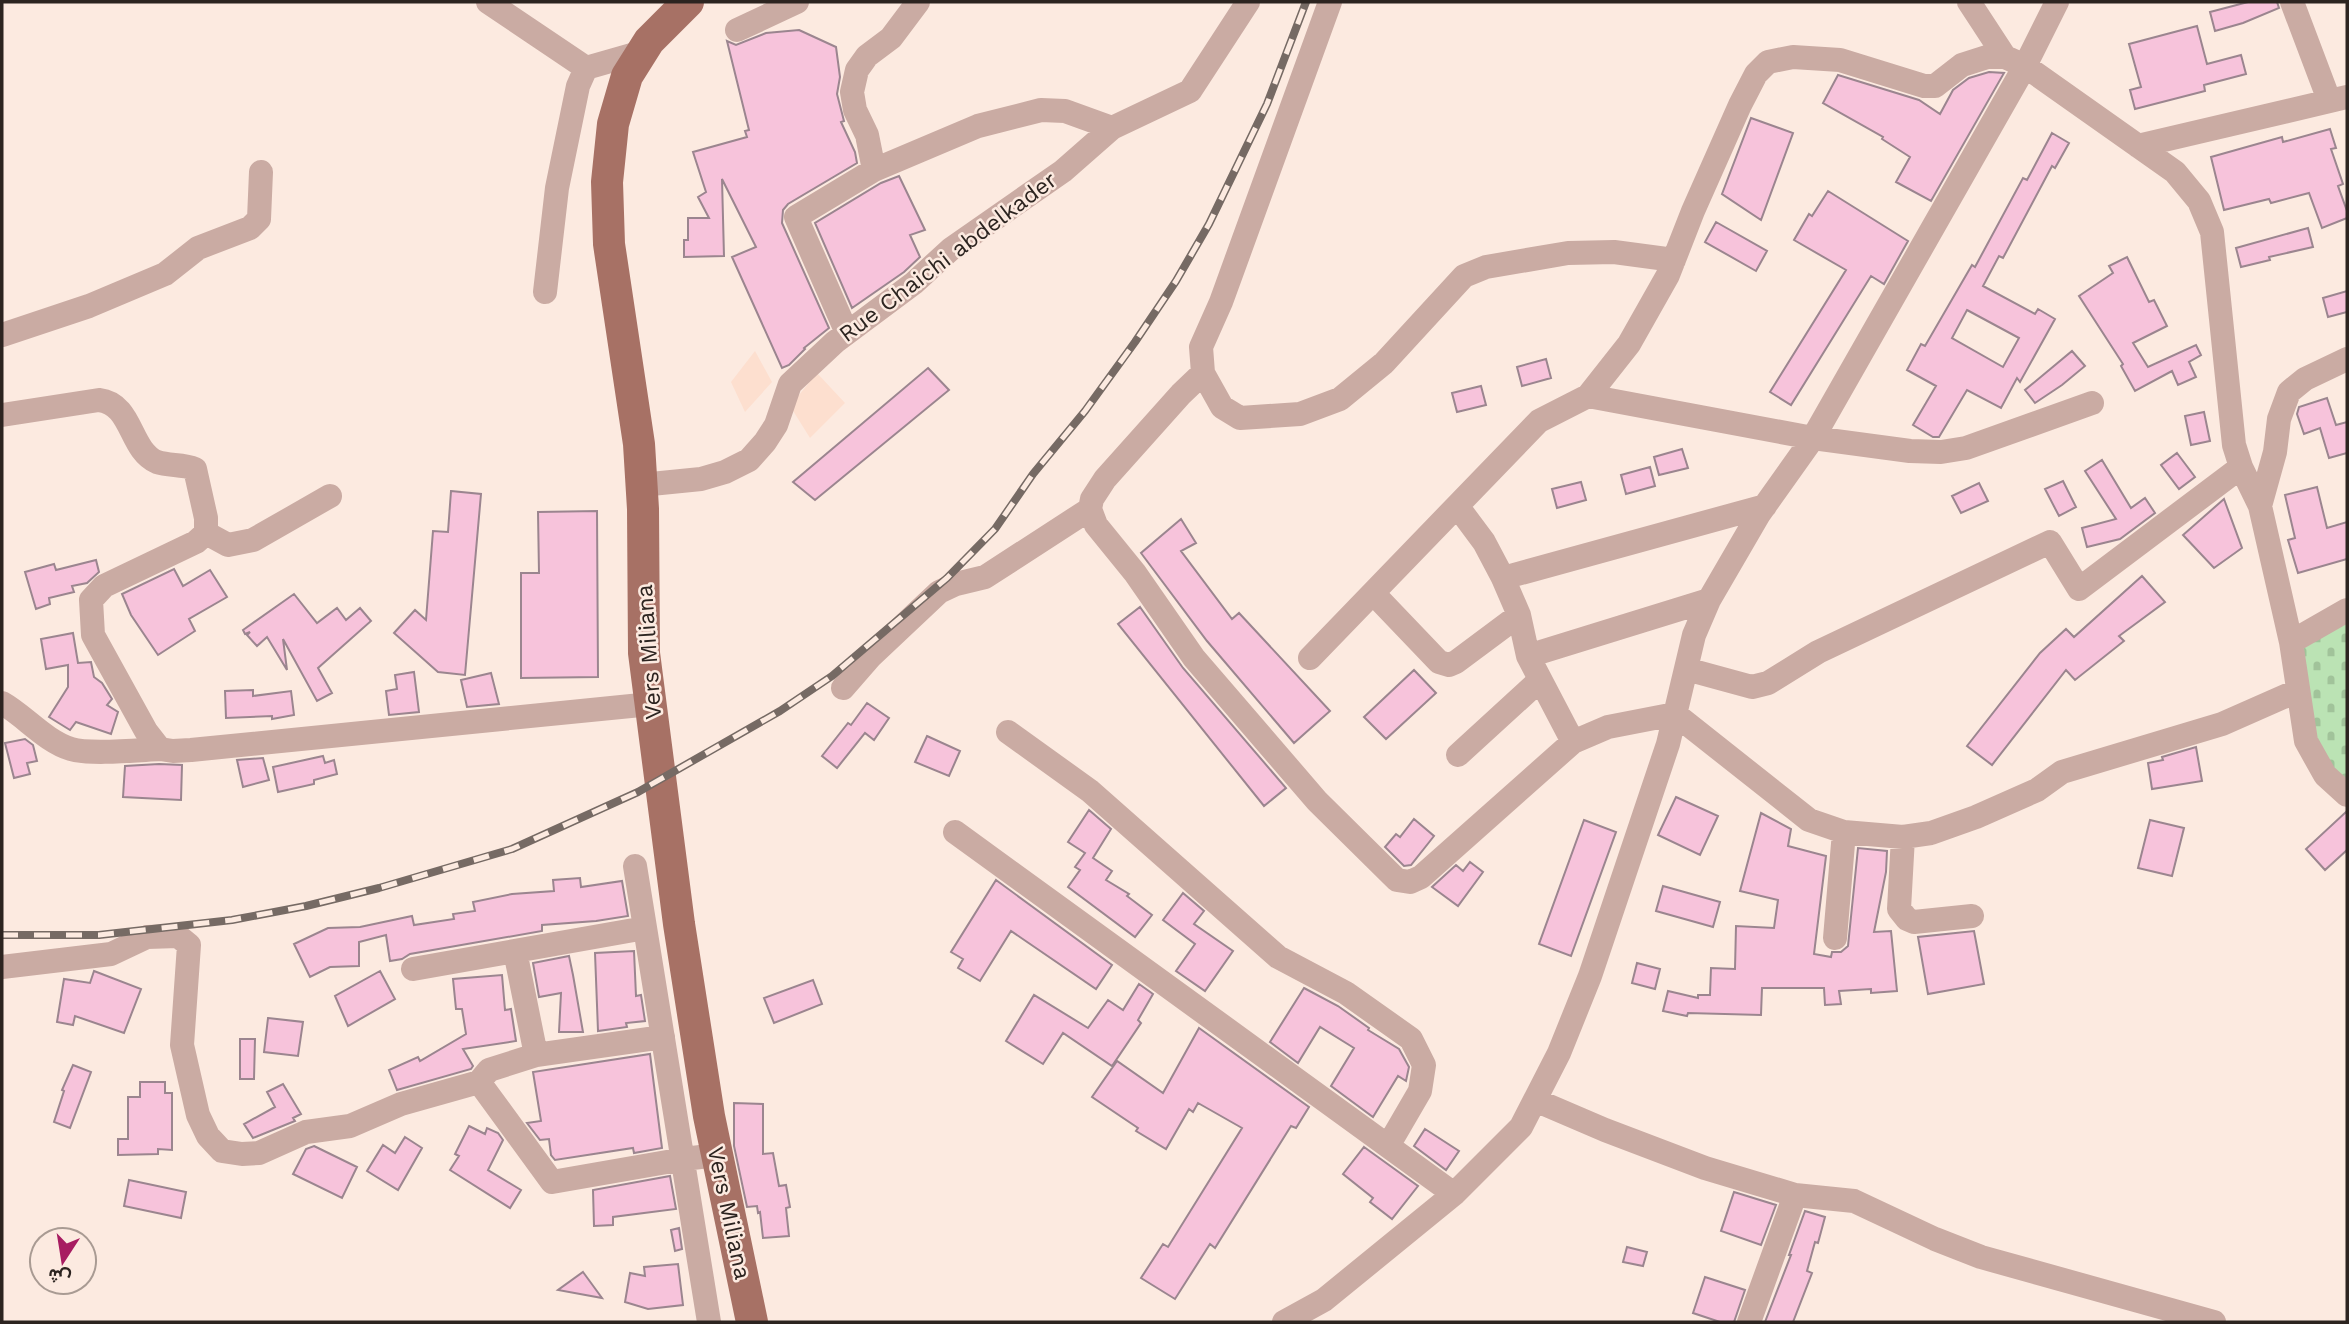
<svg xmlns="http://www.w3.org/2000/svg" width="2349" height="1324" font-family="'Work Sans',Vazirmatn,sans-serif">
	<style>
		.built { fill: #fddfcf }
		.cemetery { fill: url(#cemetery-stones) }
		.building { fill: #f7c3db; stroke: #9b858f; stroke-width: 2; fill-rule: evenodd }
		.lines { fill: none; stroke-linecap: round; stroke-linejoin: round }
		.minor { stroke: #caaba3; stroke-width: 24 }
		.major { stroke: #a77165; stroke-width: 32 }
		.rail-casing { stroke: #766a64; stroke-width: 8 }
		.rail { stroke: #fceae0; stroke-width: 5; stroke-dasharray: 16; stroke-linecap: butt }
		.labels { text-anchor: middle; dominant-baseline: central; stroke-width: 5; stroke-linejoin: round; paint-order: stroke }
		.street-label { font-size: 23px; fill: #2c2420; stroke: #fceae0 }
	</style>
	<defs>
		<pattern id="cemetery-stones" width="16" height="16" patternUnits="userSpaceOnUse" patternTransform="scale(1.75)"><rect width="16" height="16" fill="#bbe3b4"/><path d="M2 7V4a2 2 0 0 1 4 0v3zM10 15v-3a2 2 0 0 1 4 0v3z" fill="#a1c39a"/></pattern>
	</defs>
	<rect width="100%" height="100%" fill="#fceae0"/>
	<path class="built" d="M755 351 772 382 745 412 731 382Z
		M817 373 845 403 810 438 790 406Z"/>
	<path class="cemetery" d="M2347 618V785L2312 739 2298 652Z"/>
	<path class="building" d="M2248 2H2277L2279 8 2243 23 2215 31 2210 12Z
		M2197 26 2207 64 2241 55 2246 74 2204 85 2205 91 2135 109 2130 90 2141 87 2129 44Z
		M799 30 836 47 840 77 837 94 844 121 841 122 855 152 857 163 788 204 783 210 782 223 829 328 804 348 805 349 789 365 782 368 732 257 756 247 722 179 724 256 684 257V240H688V218H709L698 197 706 192 693 152 747 137 745 131 749 130 727 41 736 45 766 33Z
		M1989 72 2004 73 1931 201 1896 182 1910 157 1882 139 1883 137 1823 103 1838 75 1919 100 1940 114 1953 90 1969 78Z
		M1751 118 1793 133 1761 220 1722 194Z
		M2330 129 2336 148 2331 149 2343 184 2338 186 2347 211V218L2322 228 2309 193 2271 203 2269 199 2224 210 2211 157 2282 137 2283 142Z
		M2052 133 2069 143 2055 168 2052 166 2003 258 1999 256 1983 286 2035 314 2038 309 2055 319 2020 382 2017 378 2001 408 1967 390 1939 437H1933L1913 425 1936 386 1907 370 1921 344 1925 346 1972 265 1975 267 2023 178 2027 180ZM1967 310 2019 338 2003 367 1952 338Z
		M899 176 925 230 910 235 920 257 904 272 852 308 815 223 881 183Z
		M1828 191 1908 241 1884 284 1871 276 1791 405 1770 392 1846 270 1794 240 1809 214 1812 216Z
		M1716 222 1767 251 1756 271 1705 242Z
		M2308 228 2313 247 2269 257 2270 260 2241 267 2236 248Z
		M2127 257 2149 302 2154 300 2167 326 2133 343 2148 367 2196 345 2201 355 2189 362 2196 377 2178 385 2172 371 2135 391 2121 366 2123 364 2079 296 2113 273 2109 266Z
		M2347 291V312L2328 317 2323 298Z
		M2072 351 2085 366 2062 385 2035 403 2025 390Z
		M1546 359 1551 378 1522 386 1517 367Z
		M928 368 949 390 815 500 793 482Z
		M1481 386 1486 405 1457 412 1452 393Z
		M2327 398 2336 425 2347 422V453L2329 458 2320 428 2304 434 2297 414 2299 407Z
		M2204 412 2210 441 2191 445 2185 416Z
		M1682 449 1688 468 1659 475 1654 457Z
		M2177 453 2195 477 2179 489 2161 465Z
		M2102 460 2131 508 2145 498 2155 513 2120 539 2087 547 2082 528 2116 519 2085 471Z
		M1650 467 1655 486 1626 494 1621 475Z
		M2063 481 2076 507 2059 516 2045 489Z
		M1581 482 1586 500 1557 508 1552 489Z
		M1979 483 1988 501 1961 513 1952 496Z
		M2317 487 2327 528 2347 522V559L2298 573 2288 540 2295 538 2285 495Z
		M451 491 481 494 465 675 438 672 394 633 415 610 426 620 433 531 448 532Z
		M2224 499 2242 548 2214 568 2183 535Z
		M597 511 598 677 521 678V573H539L538 512Z
		M1181 519 1196 543 1181 551 1232 619 1239 613 1330 711 1294 743 1207 641 1141 553Z
		M96 560 99 572 87 583 72 586 74 592 49 598 50 604 36 609 25 572 54 564 56 570Z
		M174 569 183 586 210 570 227 597 189 619 195 631 158 655 131 615 122 594Z
		M2142 576 2165 602 2119 636 2124 641 2075 680 2066 670 1992 765 1967 746 2040 653 2066 629 2074 637Z
		M294 594 317 623 337 608 346 620 360 608 371 621 318 668 332 693 317 701 283 639 287 670 267 637 257 646 247 635 250 632 245 634 243 630Z
		M1140 607 1183 668 1286 788 1264 806 1118 624Z
		M73 633 78 663 91 662 94 677 102 683 112 699 107 705 118 712 111 734 76 722 70 730 49 717 68 687V665L46 669 41 639Z
		M1414 670 1436 693 1386 739 1364 717Z
		M414 672 419 712 389 715 386 691 397 689 395 675Z
		M491 673 499 704 467 707 461 680Z
		M253 690V696L291 691 294 715 272 719V716L226 718 225 691Z
		M867 703 889 718 874 740 865 733 837 768 822 756 848 723 851 725Z
		M927 736 960 751 949 776 915 762Z
		M25 739 33 745 37 761 27 763 30 774 14 778 5 743Z
		M2196 747 2202 781 2152 789 2148 763 2163 760 2162 757Z
		M323 756 325 763 334 760 337 774 314 780V784L278 792 273 767Z
		M263 758 269 780 243 787 237 760Z
		M159 764 182 765 181 800 123 797 125 766Z
		M1676 797 1718 816 1700 855 1658 835Z
		M1089 810 1111 829 1093 858 1112 871 1106 880 1129 894 1127 896 1152 915 1135 937 1068 887 1080 870 1075 867 1085 853 1068 842Z
		M2347 811V850L2325 870 2306 849Z
		M1761 813 1791 829 1788 846 1826 856 1814 954 1831 957 1832 952H1841L1848 946 1858 848 1887 851 1886 872 1874 932 1891 931 1897 991 1871 993V989L1839 991 1841 1004 1825 1005 1824 988H1762L1761 1015 1688 1013 1687 1016 1663 1011 1668 991 1698 998V995H1710L1711 968 1735 969 1736 926 1774 928 1778 900 1740 891Z
		M1414 819 1434 836 1411 865 1404 866 1385 847 1396 834 1400 837Z
		M1584 820 1616 832 1571 956 1539 944Z
		M2150 820 2184 828 2172 876 2138 868Z
		M1470 862 1483 872 1458 906 1432 887 1456 865 1463 871Z
		M580 878 581 887 622 881 628 916 596 921 542 925V931L410 954 402 959 390 961 386 935 359 942V966L330 967 310 977 294 944 328 928 360 927 412 916 414 925 454 919 453 914 475 911 473 902 512 894 554 891 553 880Z
		M996 880 1112 965 1096 989 1011 931 980 981 958 968 963 959 951 952Z
		M1663 886 1720 902 1713 927 1656 911Z
		M1183 893 1204 911 1194 924 1233 951 1205 991 1176 971 1195 944 1163 920Z
		M1974 931 1984 984 1928 994 1918 937Z
		M634 951 636 996 641 995 645 1021 626 1023 627 1027 598 1031 595 953Z
		M569 956 573 975 583 1032H559L561 993 539 997 533 963Z
		M1637 963 1660 969 1655 989 1632 983Z
		M94 971 141 989 124 1033 75 1016 73 1025 57 1022 64 979 90 983Z
		M380 971 395 999 348 1026 335 996Z
		M502 975 505 1010 511 1009 516 1041 463 1049 473 1066 471 1069 397 1090 389 1070 418 1057 420 1061 466 1034 462 1009H456L453 979Z
		M813 980 822 1004 774 1023 764 998Z
		M1139 984 1153 994 1138 1020 1141 1023 1112 1066 1063 1033 1043 1064 1006 1041 1034 995 1088 1028 1108 1000 1123 1010Z
		M1304 988 1338 1006 1369 1028 1368 1030 1399 1049 1409 1067 1406 1081 1398 1076 1373 1117 1331 1086 1354 1048 1320 1027 1298 1063 1270 1042Z
		M268 1018 303 1022 298 1056 264 1052Z
		M1199 1028 1309 1107 1296 1128 1291 1126 1215 1248 1210 1244 1175 1299 1141 1278 1163 1244 1168 1247 1242 1128 1198 1103 1193 1112 1189 1109 1166 1149 1136 1131 1138 1128 1092 1097 1117 1061 1163 1093Z
		M240 1039H255L254 1079H240Z
		M650 1054 662 1148 634 1153 633 1148 555 1160 551 1155 549 1139 540 1140 527 1123 541 1121 533 1072Z
		M73 1065 91 1072 70 1128 54 1122 64 1091 62 1090Z
		M140 1082H165V1093H172V1150L158 1149V1154L118 1155V1139H128V1097H140Z
		M283 1084 301 1114 293 1118 295 1121 253 1138 244 1124 275 1107 267 1092Z
		M734 1103 763 1104V1154L773 1153 779 1186 786 1185 790 1207 786 1208 789 1236 763 1238 760 1212 758 1213 757 1206 747 1207 734 1146Z
		M469 1126 485 1134 487 1128 498 1133 503 1140 488 1170 521 1190 510 1208 450 1170 459 1156 455 1154Z
		M1425 1129 1459 1151 1446 1170 1414 1146Z
		M405 1137 422 1148 398 1190 367 1171 383 1145 395 1153Z
		M314 1146 357 1167 342 1198 293 1174 306 1149Z
		M1364 1147 1418 1186 1392 1219 1370 1202 1373 1198 1343 1174Z
		M670 1176 676 1209 613 1217V1225L594 1226 593 1190Z
		M129 1180 186 1192 181 1218 124 1206Z
		M1734 1192 1776 1205 1761 1245 1721 1231Z
		M1805 1211 1825 1217 1818 1243 1815 1242 1807 1271 1812 1273 1793 1322H1765L1791 1255H1789Z
		M679 1228 682 1249 675 1251 671 1230Z
		M1627 1247 1647 1252 1643 1266 1623 1262Z
		M678 1264 683 1305 648 1309 625 1302 630 1273 645 1276 644 1267Z
		M583 1272 602 1298 558 1290Z
		M1705 1277 1745 1290 1734 1322H1720L1693 1313Z"/>
	<g class="lines">
		<path class="minor" d="M488 2 586 68
			M1330 2 1221 302 1201 347 1203 373 1181 394 1105 479 1092 499 1090 509 1096 525 1135 573 1194 658 1317 801 1397 880 1410 882 1421 877 1573 742 1608 727 1675 714 1809 820 1844 832 1903 837 1931 833 1976 817 2037 790 2062 772 2222 724 2297 691
			M1969 2 2005 57
			M2292 2 2329 100
			M737 30 797 2
			M2138 146 2347 97
			M874 170 867 135 855 110 852 92 857 70 867 56 891 38 918 2
			M545 292 557 188 578 86 586 68 642 52
			M847 333 796 217 874 170 978 126 1041 110 1065 111 1112 128
			M2 335 89 306 165 274 198 248 250 228 259 219 261 172
			M1203 373 1222 407 1240 418 1300 414 1340 399 1384 363 1464 276 1486 267 1568 253 1614 252 1674 260
			M1588 396 1813 438 1910 451 1941 452 1966 448 2092 403
			M2 415 99 400C133 404 129 450 157 462 169 466 183 464 195 469L206 518V533L196 542 104 586 91 600 93 635 146 731 160 749 173 751 191 750 651 704
			M641 485 701 479 725 472 749 460 765 442 776 425 790 384 835 342 914 283 951 249 1063 171 1112 128 1190 91 1248 2
			M2260 506 2275 452 2279 419 2289 392 2305 379 2347 359
			M1458 507 1484 542 1503 578 1519 615 1528 656 1573 742
			M206 533 228 545 253 540 330 496
			M1503 578 1765 506
			M1373 593 1439 662 1449 665 1456 662 1519 615
			M2291 642 2347 610
			M1528 656 1709 600
			M1310 658 1539 421 1588 396 1629 344 1668 275 1693 211 1740 105 1756 74 1768 62 1793 57 1840 60 1924 86H1935L1962 65 1987 57H2005L2025 66 2175 172 2199 201 2212 232 2234 445 2241 467 2260 506 2291 642 2306 741 2325 775 2347 795
			M1686 669 1752 687 1768 683 1818 652 2050 542 2079 589 2241 467
			M843 688 870 657 939 592 956 584 985 577 1090 509
			M2 703C25 716 45 741 71 749 90 755 139 750 160 749
			M1008 732 1090 791 1278 957 1346 993 1411 1039 1424 1065 1420 1091 1388 1146
			M1458 755 1540 680
			M955 832 1454 1194
			M1903 837 1899 909 1907 919 1914 922 1972 916
			M635 866 709 1322
			M1835 938 1844 832
			M515 951 536 1055
			M2 967 111 954 147 937 178 936 189 945 182 1045 198 1115 208 1136 222 1151 242 1154 259 1153 306 1132 350 1126 401 1104 479 1082
			M413 969 645 928
			M663 1037 536 1055 489 1070 479 1082 552 1182 684 1159 717 1155
			M1535 1100 1605 1130 1705 1168 1795 1195 1854 1201 1935 1239 1981 1257 2214 1322
			M1284 1322 1324 1300 1454 1194 1521 1127 1559 1053 1590 976 1668 744 1694 635 1709 600 1759 514 1813 438 2025 66 2057 2
			M1749 1322 1795 1195"/>
		<path class="major" d="M688 2 649 41 627 76 613 124 607 182 609 244 639 444 643 509 644 653 679 924 709 1116 752 1322"/>
		<g class="rail-casing">
			<path id="rail" d="M2 935H99L232 920 306 906 379 888 512 849 638 792 780 711 832 676 947 578 995 529 1033 474 1085 411 1135 342 1176 281 1209 224 1267 104 1306 2"/>
		</g>
		<use href="#rail" class="rail"/>
	</g>
	<g class="labels">
		<g class="street-label">
			<text transform="translate(948 257) rotate(-37)">Rue Chaichi abdelkader</text>
			<text transform="translate(649 652) rotate(-94)">Vers Miliana</text>
			<text transform="translate(729 1213) rotate(78)">Vers Miliana</text>
		</g>
	</g>
	<rect width="2349" height="1324" fill="none" stroke="#2c2420" stroke-width="7"/>
	<g transform="translate(63 1261) rotate(192)"><circle r="33" fill="#fceae0" stroke="#a99b93" stroke-width="2"/>
	<path d="M0-5L12 26L0 18L-12 26Z" fill="#a71c61"/>
	<text y="-10" font-size="19" font-weight="bold" text-anchor="middle" fill="#2c2420">ش</text>
	</g>
</svg>
